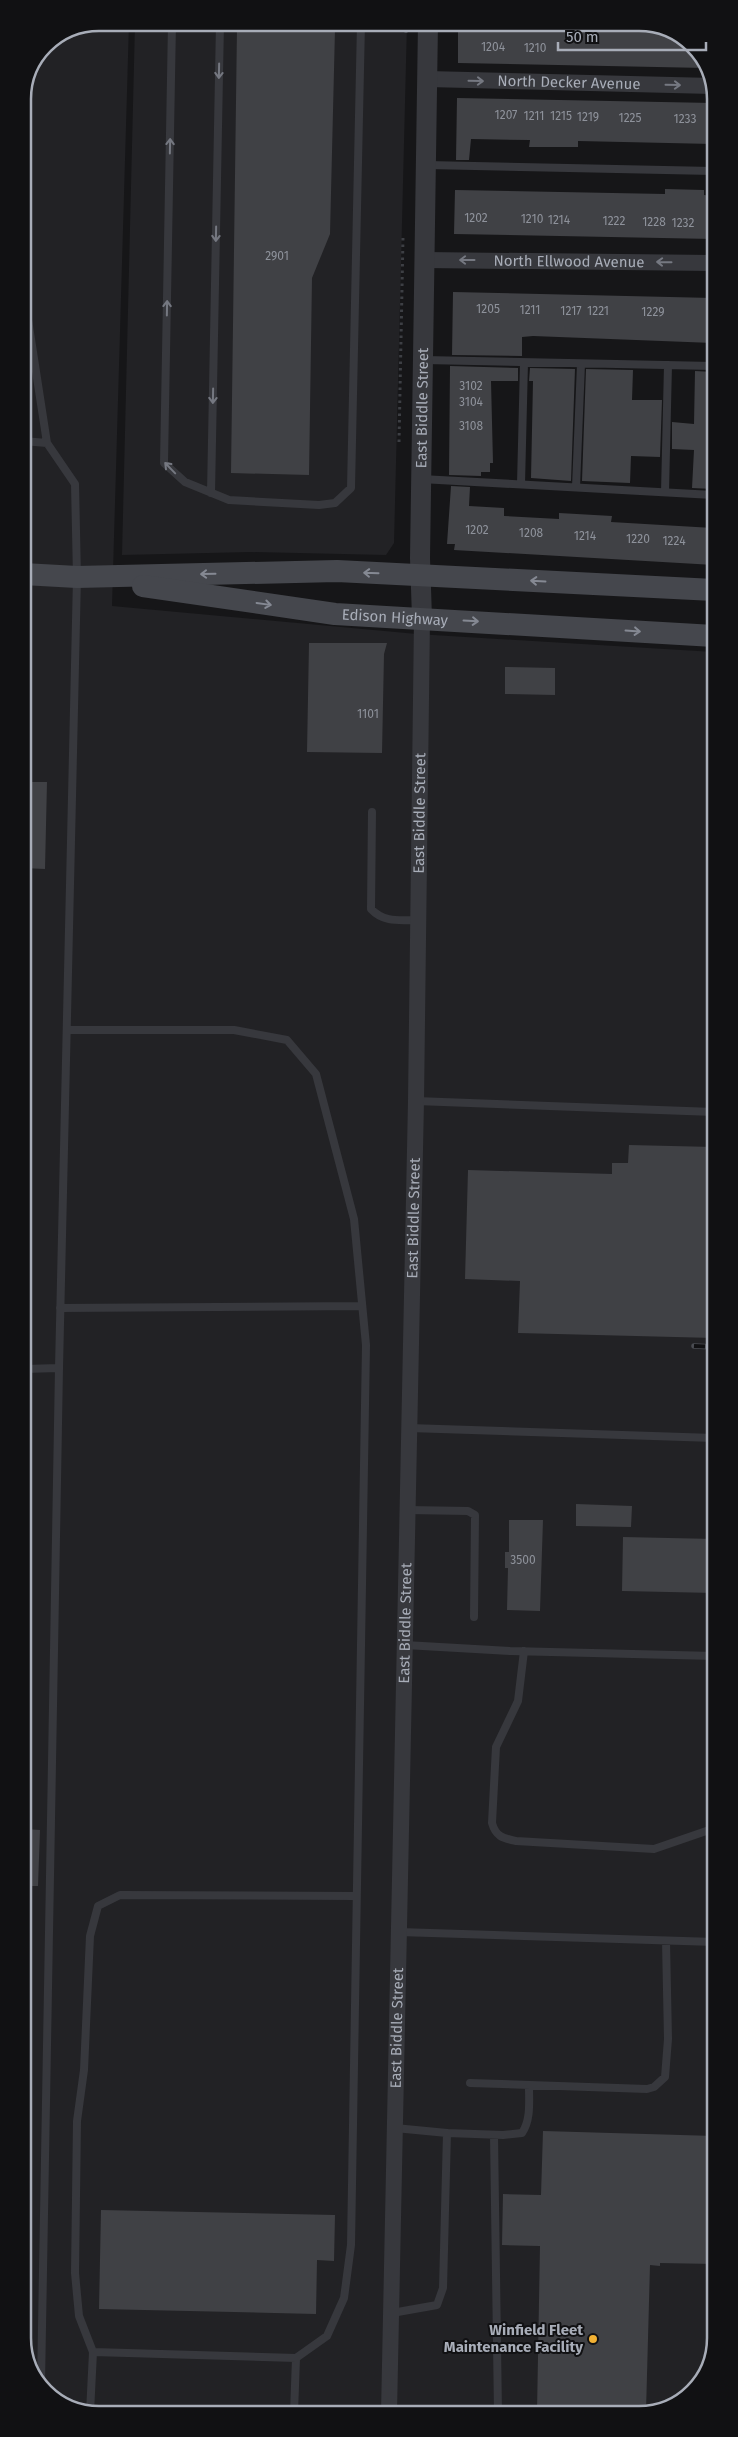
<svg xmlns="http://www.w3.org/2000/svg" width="738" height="2437" font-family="'Fira Sans',sans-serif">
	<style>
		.built { fill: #222225 }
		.building { fill: #404145 }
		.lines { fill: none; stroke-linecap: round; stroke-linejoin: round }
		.path { stroke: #3d3f44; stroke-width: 3; stroke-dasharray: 2.5 4; stroke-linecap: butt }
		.service { stroke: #37383d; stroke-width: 8 }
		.minor { stroke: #37383d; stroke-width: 16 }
		.tertiary { stroke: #37383d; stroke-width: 20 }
		.secondary { stroke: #45474d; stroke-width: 22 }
		.rail-casing { stroke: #4a4c52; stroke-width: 5.5 }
		.rail { stroke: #111113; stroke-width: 4; stroke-dasharray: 11; stroke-linecap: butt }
		.oneway { stroke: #757881 }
		.oneway2 { stroke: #858993 }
		.poi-dot { fill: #f2b134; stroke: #111113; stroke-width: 2 }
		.labels { text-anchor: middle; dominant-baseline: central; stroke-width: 4; stroke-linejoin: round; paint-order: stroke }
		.number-label { font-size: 12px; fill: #8e929b }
		.street-label { font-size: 15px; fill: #a8adb8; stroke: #111113 }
		.poi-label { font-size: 15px; font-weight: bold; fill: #a8adb8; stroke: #111113; text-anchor: end }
		.rim { fill: none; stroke: #a8adb8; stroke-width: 2.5 }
	</style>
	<rect width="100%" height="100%" fill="#161618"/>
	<path class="built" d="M99 23H129L112 606 417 634 714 652 715 2338 700 2385 659 2412 94 2414 49 2396 25 2358 23 99 45 45Z
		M135 23H407L394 543 386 555 250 552 122 555Z"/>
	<path class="building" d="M458 23 651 25 689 41 706 68 458 63Z
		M237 27 335 29 330 234 312 278 309 475 231 473Z
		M457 98 713 103V144L578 141V147H529L530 140 471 139 469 160H456Z
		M665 189 704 190V195L713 196V239L454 234 455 190 665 194Z
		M453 292 713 298V343L533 336 522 337V356L452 355Z
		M450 366 518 368V381H491L493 463H490V472H481V476L449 475Z
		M530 368 575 369 571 481 531 478 533 381H529Z
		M586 369 633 370 632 400H662L660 457 631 456 630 483 582 481Z
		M695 371 713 372V489L692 488 694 450 672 449V422L694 424Z
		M451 486 470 487 469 506 504 508V516L559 519V513L612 516 611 522 713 528 714 565 454 550 455 544H447Z
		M309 643H387L384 654 382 753 307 752Z
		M505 667 555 668V695L505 694Z
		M23 782H47L45 869 23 868Z
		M629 1145 714 1147V1338L518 1333 520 1281 465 1279 468 1170 612 1174V1163H628Z
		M576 1504 632 1506 631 1527 576 1526Z
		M509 1520H543L540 1611 507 1610 508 1568H505V1552H509Z
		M623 1537 715 1539V1593L622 1591Z
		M24 1829 40 1830 38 1886H24Z
		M543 2131 715 2136V2264L660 2263V2266L650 2265 646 2412H537L540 2246 502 2245 503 2194 541 2195Z
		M101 2210 335 2215 334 2261 317 2260 316 2314 99 2309Z"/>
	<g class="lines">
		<path class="path" d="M406 24V35
			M399 442 403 237"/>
		<path class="service" d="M172 23 164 463 185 482 229 500 319 505 335 503 351 488 361 23
			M427 165 713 171
			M23 287 47 443 75 484 77 577 59 1368 41 2384
			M424 360 713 366
			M23 441 47 443
			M421 479 713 495
			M521 484 524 363
			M576 487 581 364
			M665 492 668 365
			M211 493 220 23
			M372 812 371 909C384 923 400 920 417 920
			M67 1030H234L287 1040 316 1074 354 1219 366 1345 351 2245 344 2298 327 2336 296 2358
			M416 1101 714 1112
			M60 1308 362 1306
			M24 1369 59 1368
			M409 1428 714 1438
			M408 1510 468 1511 475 1515 474 1617
			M405 1645 510 1651 715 1656
			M524 1651 518 1701 496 1747 492 1823C496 1837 503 1838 516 1841L654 1849 715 1828
			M399 1932 715 1942
			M470 2083 647 2089 654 2087 665 2077 668 2039 666 1941
			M447 2133 503 2135 522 2133C531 2120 529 2102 529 2087
			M494 2135 498 2413
			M392 2313 437 2305 443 2288 447 2133 395 2128
			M93 2352 79 2316 75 2273 77 2121 84 2070 90 1936 98 1906 120 1895 356 1896
			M90 2413 93 2352 296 2358 294 2413"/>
		<g class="minor">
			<path id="s1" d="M427 79 713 86"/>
			<path id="s2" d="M424 260 713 263"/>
			<path id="s3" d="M389 2413 416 1101 422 618"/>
		</g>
		<path class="tertiary" id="s4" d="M422 618 420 558 428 23"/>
		<g class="secondary">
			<path d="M23 574 77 577 337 571 714 590"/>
			<path id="s5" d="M143 586 335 614 714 636"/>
		</g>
		<g class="rail-casing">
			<path id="rail" d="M694 1346 714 1347"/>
		</g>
		<use href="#rail" class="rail"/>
	</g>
	<defs><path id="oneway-shaft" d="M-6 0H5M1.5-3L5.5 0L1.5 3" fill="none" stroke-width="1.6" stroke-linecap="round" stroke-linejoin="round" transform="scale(1.25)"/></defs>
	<g class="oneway">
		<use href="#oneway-shaft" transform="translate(219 71) rotate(91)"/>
		<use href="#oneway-shaft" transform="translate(476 81) rotate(1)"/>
		<use href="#oneway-shaft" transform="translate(673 85) rotate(1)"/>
		<use href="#oneway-shaft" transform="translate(170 146) rotate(-89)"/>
		<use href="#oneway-shaft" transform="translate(216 234) rotate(91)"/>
		<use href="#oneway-shaft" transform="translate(467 260) rotate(-180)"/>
		<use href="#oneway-shaft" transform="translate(664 262) rotate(-179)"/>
		<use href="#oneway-shaft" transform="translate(167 308) rotate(-89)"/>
		<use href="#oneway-shaft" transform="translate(213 396) rotate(91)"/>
		<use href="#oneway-shaft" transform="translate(170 468) rotate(-134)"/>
	</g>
	<g class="oneway2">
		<use href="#oneway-shaft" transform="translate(371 573) rotate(-178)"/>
		<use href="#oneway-shaft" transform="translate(208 574) rotate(179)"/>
		<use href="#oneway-shaft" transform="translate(538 581) rotate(-177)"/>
		<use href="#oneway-shaft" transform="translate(264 604) rotate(8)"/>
		<use href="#oneway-shaft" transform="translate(471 621) rotate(3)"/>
		<use href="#oneway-shaft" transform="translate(633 631) rotate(4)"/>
	</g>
	<circle class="poi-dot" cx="593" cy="2339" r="5"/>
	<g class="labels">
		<g class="number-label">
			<text x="493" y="47">1204</text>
			<text x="535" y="48">1210</text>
			<text x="506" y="115">1207</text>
			<text x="534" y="116">1211</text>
			<text x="561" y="116">1215</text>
			<text x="588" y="117">1219</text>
			<text x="630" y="118">1225</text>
			<text x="685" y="119">1233</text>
			<text x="476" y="218">1202</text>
			<text x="532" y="219">1210</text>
			<text x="559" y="220">1214</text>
			<text x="614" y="221">1222</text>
			<text x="654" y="222">1228</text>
			<text x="683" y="223">1232</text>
			<text x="277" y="256">2901</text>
			<text x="488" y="309">1205</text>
			<text x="530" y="310">1211</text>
			<text x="571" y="311">1217</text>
			<text x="598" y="311">1221</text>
			<text x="653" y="312">1229</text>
			<text x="471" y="386">3102</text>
			<text x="471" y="402">3104</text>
			<text x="471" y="426">3108</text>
			<text x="477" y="530">1202</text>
			<text x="531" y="533">1208</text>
			<text x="585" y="536">1214</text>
			<text x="638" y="539">1220</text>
			<text x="674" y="541">1224</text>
			<text x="368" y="714">1101</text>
			<text x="523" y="1560">3500</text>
		</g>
		<g class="street-label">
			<text stroke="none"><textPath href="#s1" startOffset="142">North Decker Avenue</textPath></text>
			<text stroke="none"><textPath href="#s2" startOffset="145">North Ellwood Avenue</textPath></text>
			<text stroke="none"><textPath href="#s4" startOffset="210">East Biddle Street</textPath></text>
			<text stroke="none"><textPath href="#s5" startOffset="254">Edison Highway</textPath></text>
			<text stroke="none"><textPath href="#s3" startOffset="1600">East Biddle Street</textPath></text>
			<text stroke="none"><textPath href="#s3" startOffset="1195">East Biddle Street</textPath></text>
			<text stroke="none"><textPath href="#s3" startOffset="790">East Biddle Street</textPath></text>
			<text stroke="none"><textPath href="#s3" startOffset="385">East Biddle Street</textPath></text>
		</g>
		<g class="poi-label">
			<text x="583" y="2330">Winfield Fleet<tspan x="583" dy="17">Maintenance Facility</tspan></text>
		</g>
	</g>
	<path d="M0 0H738V2437H0ZM99 31H639A68 68 0 0 1 707 99V2338A68 68 0 0 1 639 2406H99A68 68 0 0 1 31 2338V99A68 68 0 0 1 99 31Z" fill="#111113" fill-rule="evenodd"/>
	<path class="rim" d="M99 31H639A68 68 0 0 1 707 99V2338A68 68 0 0 1 639 2406H99A68 68 0 0 1 31 2338V99A68 68 0 0 1 99 31Z"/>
	<path d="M558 42v8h148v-8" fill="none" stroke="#a8adb8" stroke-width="2.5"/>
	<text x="566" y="42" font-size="15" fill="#a8adb8" stroke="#111113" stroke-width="4" paint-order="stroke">50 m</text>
</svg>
